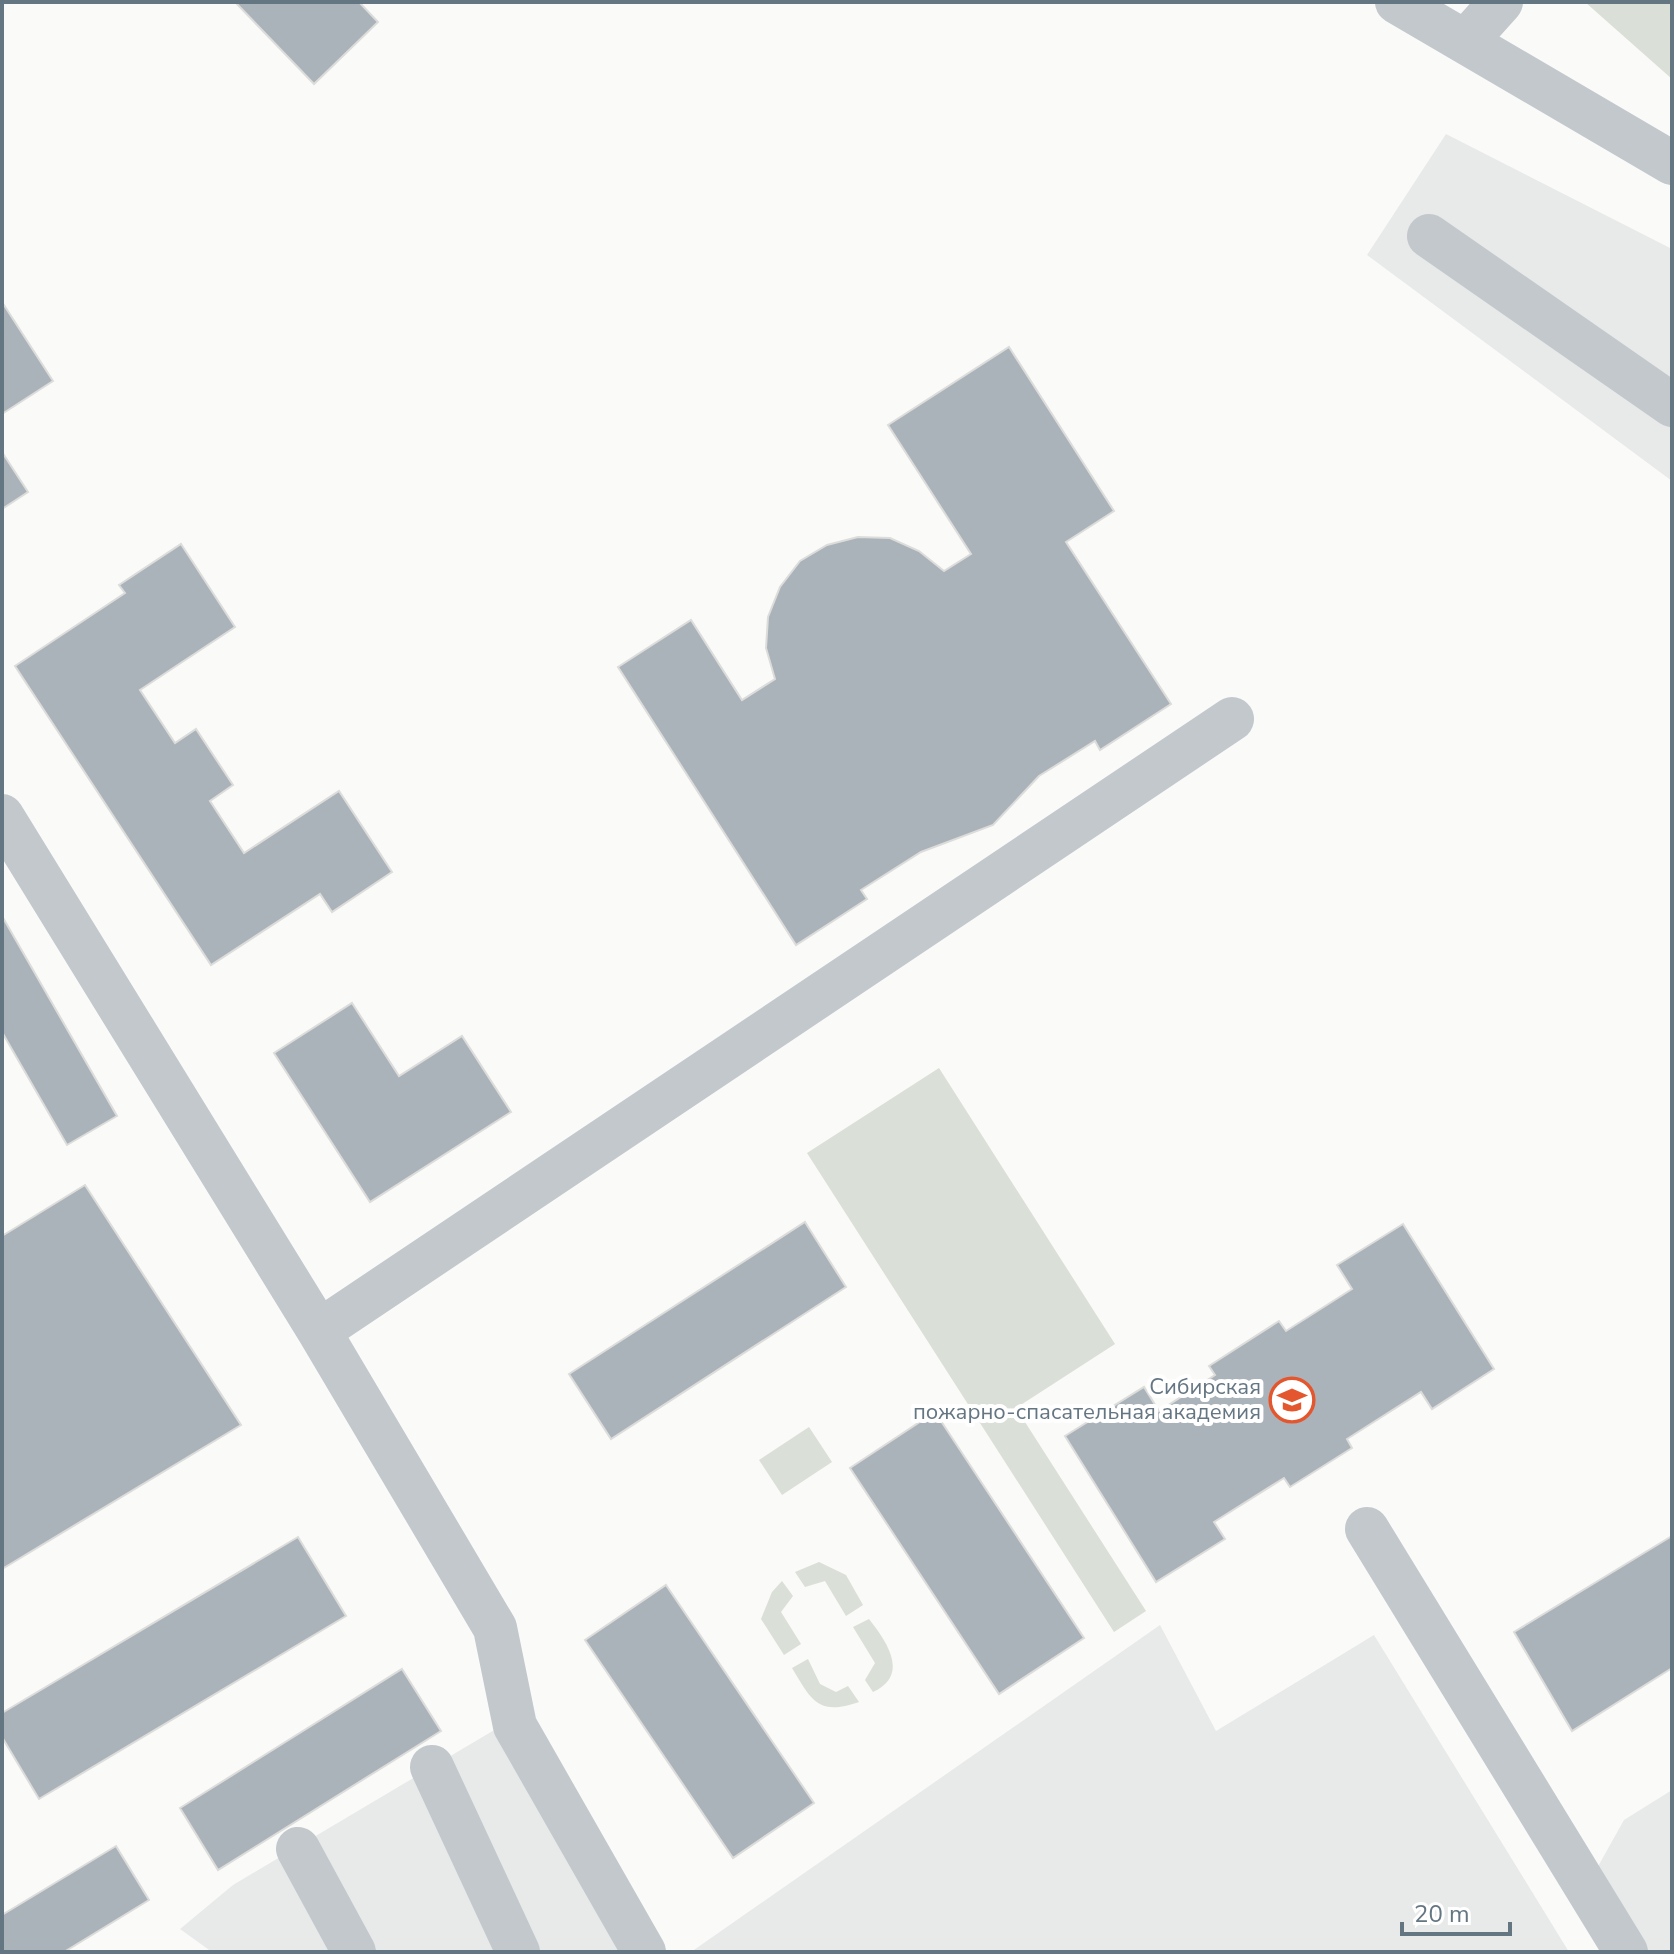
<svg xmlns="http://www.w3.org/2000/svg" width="1674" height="1954" font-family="'Nunito Sans',sans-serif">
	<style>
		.built { fill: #e8e9e9 }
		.green { fill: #dadfd7 }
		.building { fill: #aab3b9; stroke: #dcdcda; stroke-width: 2 }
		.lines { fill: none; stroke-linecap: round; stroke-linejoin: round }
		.minor { stroke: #c3c8cc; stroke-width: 44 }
		.labels { text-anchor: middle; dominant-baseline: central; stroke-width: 8; stroke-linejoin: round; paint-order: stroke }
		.poi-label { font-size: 22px; fill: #657683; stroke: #fff; text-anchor: end }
	</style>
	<rect width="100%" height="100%" fill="#fafaf8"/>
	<path class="built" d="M1446 134 1672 249V481L1367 255Z
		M1160 1625 1216 1731 1374 1635 1569 1952H691Z
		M496 1729 625 1952H212L180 1929 233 1885Z
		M1672 1790V1952H1647L1596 1870 1624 1820Z"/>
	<path class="green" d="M1585 2H1672V79Z
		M939 1068 1115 1344 1016 1408 1146 1611 1114 1632 807 1153Z
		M809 1427 832 1462 782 1495 759 1460Z
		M819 1562 846 1575 863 1605 846 1616 825 1581 805 1587 795 1572Z
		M782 1581 793 1596 781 1612 801 1644 784 1655 761 1619 772 1592Z
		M869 1619C887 1642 910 1675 873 1692L865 1680 875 1663 853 1627Z
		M808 1659 820 1684 836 1692 848 1686 859 1702C818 1716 812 1701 792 1668Z"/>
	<path class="building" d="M235 2H359L378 22 314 84Z
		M2 302 53 381 2 414Z
		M1009 347 1114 511 1066 542 1171 704 1100 750 1095 741 1039 776 993 825 921 852 861 890 867 899 796 945 618 667 691 620 742 700 775 679 766 648 768 617 780 587 800 561 827 545 858 537 890 538 919 551 944 571 971 554 888 425Z
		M2 452 28 492 2 509Z
		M181 544 235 627 140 690 175 743 196 729 233 785 210 801 244 853 339 791 392 872 332 912 320 894 211 965 15 666 125 593 119 585Z
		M2 916 117 1116 67 1145 2 1032Z
		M352 1003 399 1076 462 1036 511 1112 370 1202 274 1053Z
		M85 1185 241 1425 2 1569V1236Z
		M805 1222 846 1287 611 1439 569 1374Z
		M1403 1224 1494 1369 1432 1409 1421 1392 1347 1439 1352 1448 1290 1487 1284 1478 1214 1522 1225 1539 1156 1582 1065 1436 1144 1387 1159 1411 1215 1375 1209 1366 1279 1321 1286 1331 1352 1289 1337 1265Z
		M935 1412 1084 1638 999 1694 850 1468Z
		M1672 1536V1668L1572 1731 1514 1632Z
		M298 1537 346 1616 39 1799 2 1737V1713Z
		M666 1585 814 1803 733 1858 585 1640Z
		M402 1669 441 1731 218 1870 180 1808Z
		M116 1846 149 1900 64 1952H2V1915Z"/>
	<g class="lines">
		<path class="minor" d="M1397 2 1672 163
			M1466 41 1501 2
			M1429 236 1672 405
			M2 816 319 1331 495 1628 515 1726 644 1952
			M319 1331 1232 719
			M1367 1529 1626 1952
			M432 1767 518 1952
			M298 1849 354 1952"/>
	</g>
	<defs>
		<g id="university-ring" transform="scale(2.3)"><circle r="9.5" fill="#fff" stroke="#e4572e" stroke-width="1.5"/><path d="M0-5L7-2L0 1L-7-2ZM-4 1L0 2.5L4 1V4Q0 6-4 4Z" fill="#e4572e"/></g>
	</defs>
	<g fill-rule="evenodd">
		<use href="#university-ring" x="1292" y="1400"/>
	</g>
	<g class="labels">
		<g class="poi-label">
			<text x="1261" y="1387">Сибирская<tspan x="1261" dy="25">пожарно-спасательная академия</tspan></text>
		</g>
	</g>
	<rect width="1674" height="1954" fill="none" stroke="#657683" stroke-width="8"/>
	<path d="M1402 1922v12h108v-12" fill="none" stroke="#657683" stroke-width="4"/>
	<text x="1414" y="1922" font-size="24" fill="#657683" stroke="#ffffff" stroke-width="6" paint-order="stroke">20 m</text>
</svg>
